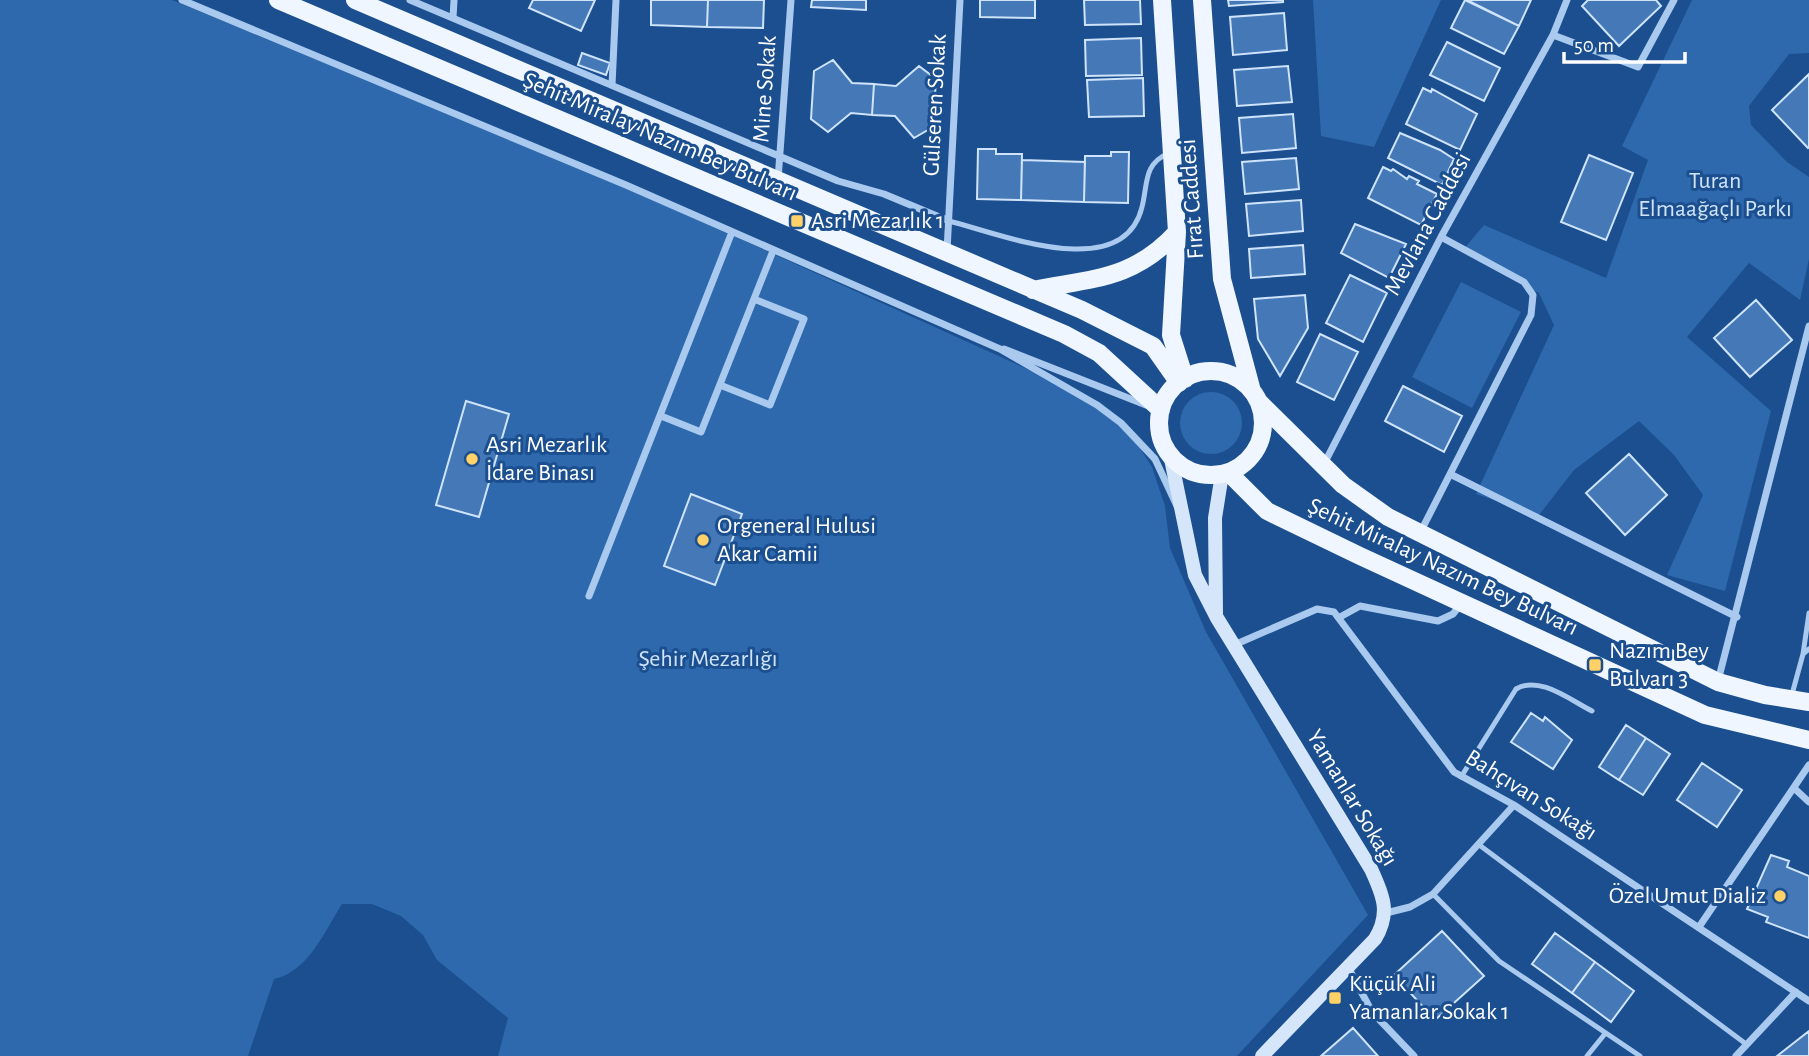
<svg xmlns="http://www.w3.org/2000/svg" width="1809" height="1056" font-family="'Alegreya Sans',sans-serif">
	<style>
		.green { fill: #2e69ad }
		.building { fill: #4478b7; stroke: #cfe3fa; stroke-width: 2 }
		.lines { fill: none; stroke-linecap: round; stroke-linejoin: round }
		.lane { stroke: #a9c9ee; stroke-width: 5 }
		.street { stroke: #a9c9ee; stroke-width: 7 }
		.secondary { stroke: #d6e6fa; stroke-width: 14 }
		.primary { stroke: #f0f6ff; stroke-width: 18 }
		.poi-dot { fill: #ffd166; stroke: #1b4f8f; stroke-width: 2.5 }
		.labels { text-anchor: middle; dominant-baseline: central; stroke-width: 6; stroke-linejoin: round; paint-order: stroke }
		.street-label { font-size: 24px; fill: #fff; stroke: #1b4f8f }
		.park-label { font-size: 24px; fill: #cfe3fa; stroke: #1b4f8f }
		.poi-label { font-size: 24px; fill: #fff; stroke: #1b4f8f; text-anchor: start }
	</style>
	<rect width="100%" height="100%" fill="#1b4f8f"/>
	<path class="green" d="M0 0H172L641 194 1100 402 1122 420 1152 467 1165 506 1170 548 1206 632 1368 915 1237 1056H498L508 1018 437 960 423 935 401 916 372 904H342C324 932 309 971 274 979L248 1056H0Z
		M1313 0H1441L1374 147 1321 136Z
		M1692 0H1809V53L1789 54 1749 106 1751 125 1787 162 1809 177V259L1800 300 1749 263 1687 337 1771 411 1725 591 1667 575 1703 495 1674 455 1639 421 1574 470 1539 515 1476 494 1554 325 1539 293 1462 251 1484 225 1606 278 1648 160 1622 146Z
		M1461 282 1521 312 1472 408 1412 377Z
		M1180 423a31 31 0 1 1 62 0a31 31 0 1 1-62 0Z"/>
	<path class="building" d="M533 0H595L581 31 529 8Z
		M651 0H708L707 27 651 25Z
		M708 0H764L763 28 707 27Z
		M812 0H866V10L811 7Z
		M980 0H1035V18L980 17Z
		M1084 0H1140L1141 24 1085 25Z
		M1228 0H1283V2L1229 6Z
		M1465 0 1519 26 1504 54 1451 28Z
		M1467 0H1531L1519 26Z
		M1588 0H1656L1661 6 1619 46 1582 6Z
		M1284 13 1287 50 1233 55 1230 17Z
		M1141 38 1142 75 1086 76 1085 40Z
		M1447 42 1500 68 1484 101 1430 75Z
		M582 53 610 63 606 75 578 65Z
		M833 60 852 83 874 84 872 115 851 113 828 132 811 119 814 71Z
		M919 66 936 79 933 127 914 138 895 116 872 115 874 84 896 86Z
		M1288 66 1292 102 1237 106 1234 70Z
		M1809 74V147L1808 148 1772 110Z
		M1143 78 1144 116 1089 117 1087 80Z
		M1423 88 1431 92 1432 89 1477 114 1460 150 1406 124Z
		M1293 114 1296 148 1242 153 1239 118Z
		M1400 133 1440 150 1454 159 1442 185 1388 158Z
		M978 149H996V154H1022L1021 200 977 199Z
		M1111 152H1129L1128 203 1084 202 1085 156H1111Z
		M1589 155 1633 173 1606 240 1561 222Z
		M1296 158 1299 189 1245 194 1242 162Z
		M1022 160 1085 162 1084 202 1021 200Z
		M1383 167 1391 171 1393 169 1407 179 1409 176 1419 181 1417 184 1437 194 1421 225 1368 198Z
		M1301 200 1303 231 1249 236 1246 204Z
		M1355 224 1406 244 1389 278 1341 253Z
		M1303 245 1305 274 1251 278 1249 249Z
		M1350 275 1387 293 1363 342 1326 323Z
		M1305 295 1308 328 1280 376 1258 339 1254 299Z
		M1756 300 1792 340 1750 377 1714 338Z
		M1320 334 1358 352 1334 400 1297 382Z
		M1403 386 1462 416 1444 452 1385 421Z
		M466 401 509 414 479 517 436 505Z
		M1629 454 1667 495 1625 535 1586 493Z
		M691 494 742 514 715 585 664 566Z
		M1531 713 1543 721 1545 717 1572 740 1553 769 1511 742Z
		M1626 725 1646 738 1619 780 1599 767Z
		M1646 738 1670 754 1643 795 1619 780Z
		M1702 763 1742 790 1717 827 1677 800Z
		M1771 855 1789 861 1787 867 1809 876V938L1766 922 1768 917 1747 909Z
		M1442 931 1484 976 1435 1020 1394 975Z
		M1555 933 1595 962 1572 993 1532 964Z
		M1595 962 1634 991 1611 1022 1572 993Z
		M1353 1028 1378 1056H1321Z
		M1809 1031V1056H1777Z"/>
	<g class="lines">
		<path class="lane" d="M949 221C998 233 1123 285 1142 207 1148 184 1143 164 1169 153
			M1803 654 1809 613
			M1791 698 1803 654 1809 649
			M1461 777 1516 689C1539 675 1570 700 1592 711
			M1478 844 1746 1044
			M1433 894 1499 961 1640 1056
			M1587 1056 1604 1035"/>
		<path class="street" d="M182 0 626 185 1000 349 1097 405 1121 423 1155 459 1177 506
			M410 0 838 181 884 194 949 221
			M453 18 454 0
			M1553 35 1638 67 1674 0
			M612 85 616 0
			M778 180 791 0
			M947 251 960 0
			M1004 349 1146 405
			M720 385 770 405 804 319 754 299
			M661 416 701 432 773 251
			M1324 464 1441 237 1553 35 1567 0
			M1450 474 1737 617
			M1421 531 1531 315 1533 295 1524 282 1441 237
			M589 596 732 232
			M1340 617 1360 606 1438 621 1453 614 1461 604
			M1234 645 1317 609 1334 612 1454 772 1514 805 1809 1001
			M1718 681 1809 326
			M1795 789 1809 802
			M1386 913 1410 907 1433 894 1514 805
			M1699 927 1809 765
			M1348 967 1372 1012 1414 1056
			M1736 1056 1796 992"/>
		<path class="secondary" d="M1170 454 1195 575 1217 618 1371 869C1383 895 1391 913 1375 939L1262 1056
			M1216 613 1215 518 1222 474"/>
		<path class="primary" d="M278 0 1064 334 1099 353 1161 410
			M355 0 1082 310 1153 346 1179 383
			M1162 0 1177 232 1171 335 1185 379
			M1202 0 1222 279 1252 391
			M1033 290C1093 278 1133 280 1177 232
			M1159 423a52 52 0 1 1 104 0a52 52 0 1 1-104 0Z
			M1258 401 1343 485 1388 517 1718 682 1765 695 1809 702
			M1228 472 1267 511 1360 556 1705 715 1809 740"/>
	</g>
	<g class="poi-dot">
		<rect x="790" y="214" width="14" height="14" rx="3.5"/>
		<circle cx="472" cy="459" r="7"/>
		<circle cx="703" cy="540" r="7"/>
		<rect x="1588" y="658" width="14" height="14" rx="3.5"/>
		<circle cx="1780" cy="896" r="7"/>
		<rect x="1328" y="991" width="14" height="14" rx="3.5"/>
	</g>
	<g class="labels">
		<g class="street-label">
			<text transform="translate(765 89) rotate(-86)">Mine Sokak</text>
			<text transform="translate(935 105) rotate(-87)">Gülseren Sokak</text>
			<text transform="translate(660 137) rotate(23)">Şehit Miralay Nazım Bey Bulvarı</text>
			<text transform="translate(1192 199) rotate(-94)">Fırat Caddesi</text>
			<text transform="translate(1428 224) rotate(-62)">Mevlana Caddesi</text>
			<text transform="translate(1443 567) rotate(25)">Şehit Miralay Nazım Bey Bulvarı</text>
			<text transform="translate(1531 795) rotate(32)">Bahçıvan Sokağı</text>
			<text transform="translate(1352 798) rotate(59)">Yamanlar Sokağı</text>
		</g>
		<g class="park-label">
			<text x="1715" y="181">Turan<tspan x="1715" dy="28">Elmaağaçlı Parkı</tspan></text>
			<text x="708" y="659">Şehir Mezarlığı</text>
		</g>
		<g class="poi-label">
			<text x="811" y="221">Asri Mezarlık 1</text>
			<text x="486" y="445">Asri Mezarlık<tspan x="486" dy="28">İdare Binası</tspan></text>
			<text x="717" y="526">Orgeneral Hulusi<tspan x="717" dy="28">Akar Camii</tspan></text>
			<text x="1609" y="651">Nazım Bey<tspan x="1609" dy="28">Bulvarı 3</tspan></text>
			<text x="1766" y="896" text-anchor="end">Özel Umut Dializ</text>
			<text x="1349" y="984">Küçük Ali<tspan x="1349" dy="28">Yamanlar Sokak 1</tspan></text>
		</g>
	</g>
	<path d="M1564 52v10h121v-10" fill="none" stroke="#ffffff" stroke-width="3.5"/>
	<text x="1574" y="52" font-size="21" fill="#ffffff" stroke="#1b4f8f" stroke-width="5" paint-order="stroke">50 m</text>
</svg>
